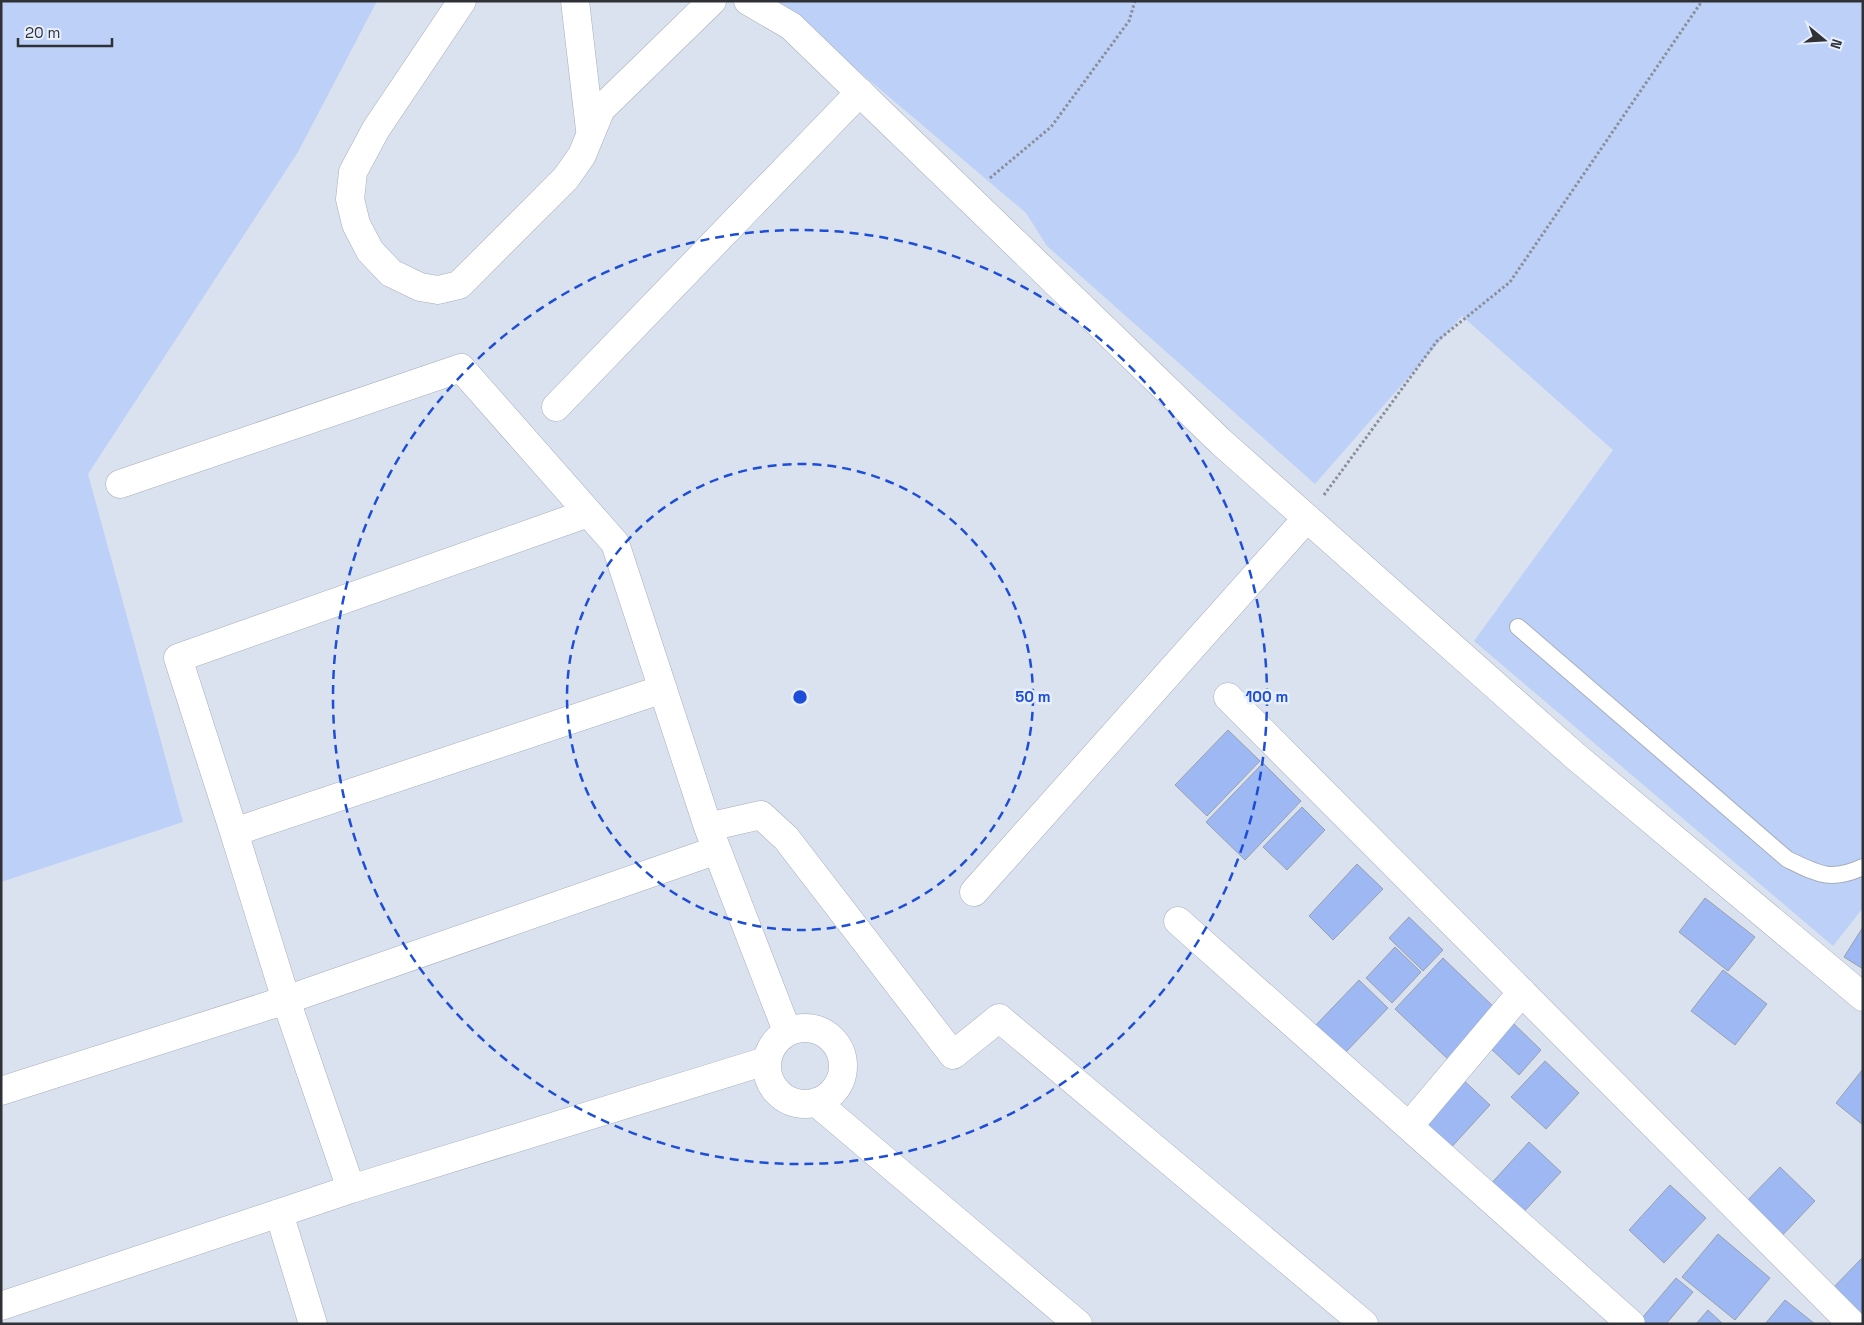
<svg xmlns="http://www.w3.org/2000/svg" width="1864" height="1325" font-family="'Space Grotesk',sans-serif">
	<style>
		.green { fill: #bdd0f7 }
		.building { fill: #9db8f2; stroke: #99a0ad }
		.lines { fill: none; stroke-linecap: round; stroke-linejoin: round }
		.lane-casing { stroke: #a7aebc; stroke-width: 18 }
		.street-casing { stroke: #a7aebc; stroke-width: 29 }
		.path { stroke: #8a8e99; stroke-width: 3; stroke-dasharray: 2.5 2.5; stroke-linecap: butt }
		.lane { stroke: #fff; stroke-width: 16 }
		.street { stroke: #fff; stroke-width: 28 }
		.ring { fill: none; stroke: #1d4ed8; stroke-width: 2.5; stroke-dasharray: 9 6 }
		.centre { fill: #1d4ed8; stroke: #e7eefd; stroke-width: 2.5 }
		.ring-label { font-size: 15px; text-anchor: middle; font-weight: bold; fill: #1d4ed8; stroke: #e7eefd; stroke-width: 5; stroke-linejoin: round; paint-order: stroke }
	</style>
	<rect width="100%" height="100%" fill="#dae1ef"/>
	<path class="green" d="M1 1H377L298 152 88 474 183 822 1 882Z
		M776 1H1863V908L1833 946 1474 641 1613 450 1462 316 1315 484 1047 246 1026 213Z"/>
	<path class="building" d="M1228 730 1260 761 1207 816 1175 785Z
		M1263 763 1301 801 1245 860 1206 822Z
		M1302 807 1325 830 1287 870 1263 847Z
		M1357 864 1383 889 1333 940 1309 916Z
		M1705 898 1755 937 1728 971 1679 932Z
		M1409 917 1443 950 1423 971 1389 938Z
		M1863 927V969L1844 957Z
		M1395 947 1421 972 1392 1003 1366 978Z
		M1443 958 1498 1011 1451 1062 1395 1009Z
		M1723 970 1767 1004 1735 1045 1691 1011Z
		M1359 980 1388 1008 1343 1055 1314 1027Z
		M1511 1021 1541 1050 1519 1075 1488 1046Z
		M1545 1061 1579 1093 1546 1129 1511 1097Z
		M1863 1069V1125L1836 1103Z
		M1459 1076 1490 1105 1447 1152 1416 1122Z
		M1529 1142 1561 1172 1519 1217 1487 1188Z
		M1780 1167 1815 1201 1775 1243 1739 1209Z
		M1670 1185 1706 1218 1664 1263 1629 1230Z
		M1718 1234 1770 1278 1735 1320 1682 1277Z
		M1863 1257V1323L1830 1291Z
		M1676 1278 1693 1292 1666 1324H1637Z
		M1785 1300 1815 1324H1765Z
		M1708 1310 1723 1324H1696Z"/>
	<g class="lines">
		<g class="lane-casing">
			<path id="lane" d="M1518 627 1787 859C1818 874 1830 882 1863 867"/>
		</g>
		<g class="street-casing">
			<path id="street" d="M462 1 376 129 353 172 350 199 356 224 370 251 391 273 420 287 438 290 459 285 566 178 582 155 601 109 712 1
				M575 1 590 130
				M748 1 791 26 1221 442 1574 755 1863 997
				M556 407 860 92
				M120 484 461 368 615 543 708 827 787 1031
				M588 513 178 658 234 832 663 689
				M1228 697 1852 1324
				M708 827 761 815 786 838 953 1055 999 1018 1364 1324
				M974 892 1307 518
				M1178 921 1631 1324
				M767 1066a38 38 0 1 1 76 0a38 38 0 1 1-76 0Z
				M1 1091 286 1000 234 832
				M816 1102 1078 1324
				M1409 1126 1522 992
				M351 1189 286 1000 717 850
				M279 1213 313 1324
				M1 1306 351 1189 766 1061"/>
		</g>
		<path class="path" d="M990 178 1051 127 1129 21 1135 1
			M1324 495 1437 341 1510 282 1702 1"/>
		<use href="#lane" class="lane"/>
		<use href="#street" class="street"/>
	</g>
	<g class="ring">
		<circle cx="800" cy="697" r="233"/>
		<circle cx="800" cy="697" r="467"/>
	</g>
	<circle cx="800" cy="697" r="8" class="centre"/>
	<g class="ring-label">
		<text x="1033" y="702">50 m</text>
		<text x="1267" y="702">100 m</text>
	</g>
	<rect width="1864" height="1325" fill="none" stroke="#2f3137" stroke-width="5"/>
	<g transform="translate(1824 40) rotate(108)" stroke="#e7eefd" stroke-width="4" paint-order="stroke">
	<path d="M0-4L9 19L0 12L-9 19Z" fill="#2f3137"/>
	<text y="-8" font-size="14" font-weight="bold" text-anchor="middle" fill="#2f3137">N</text>
	</g>
	<path d="M18 38v8h94v-8" fill="none" stroke="#2f3137" stroke-width="2.5"/>
	<text x="25" y="38" font-size="15" fill="#2f3137" stroke="#e7eefd" stroke-width="4" paint-order="stroke">20 m</text>
</svg>
